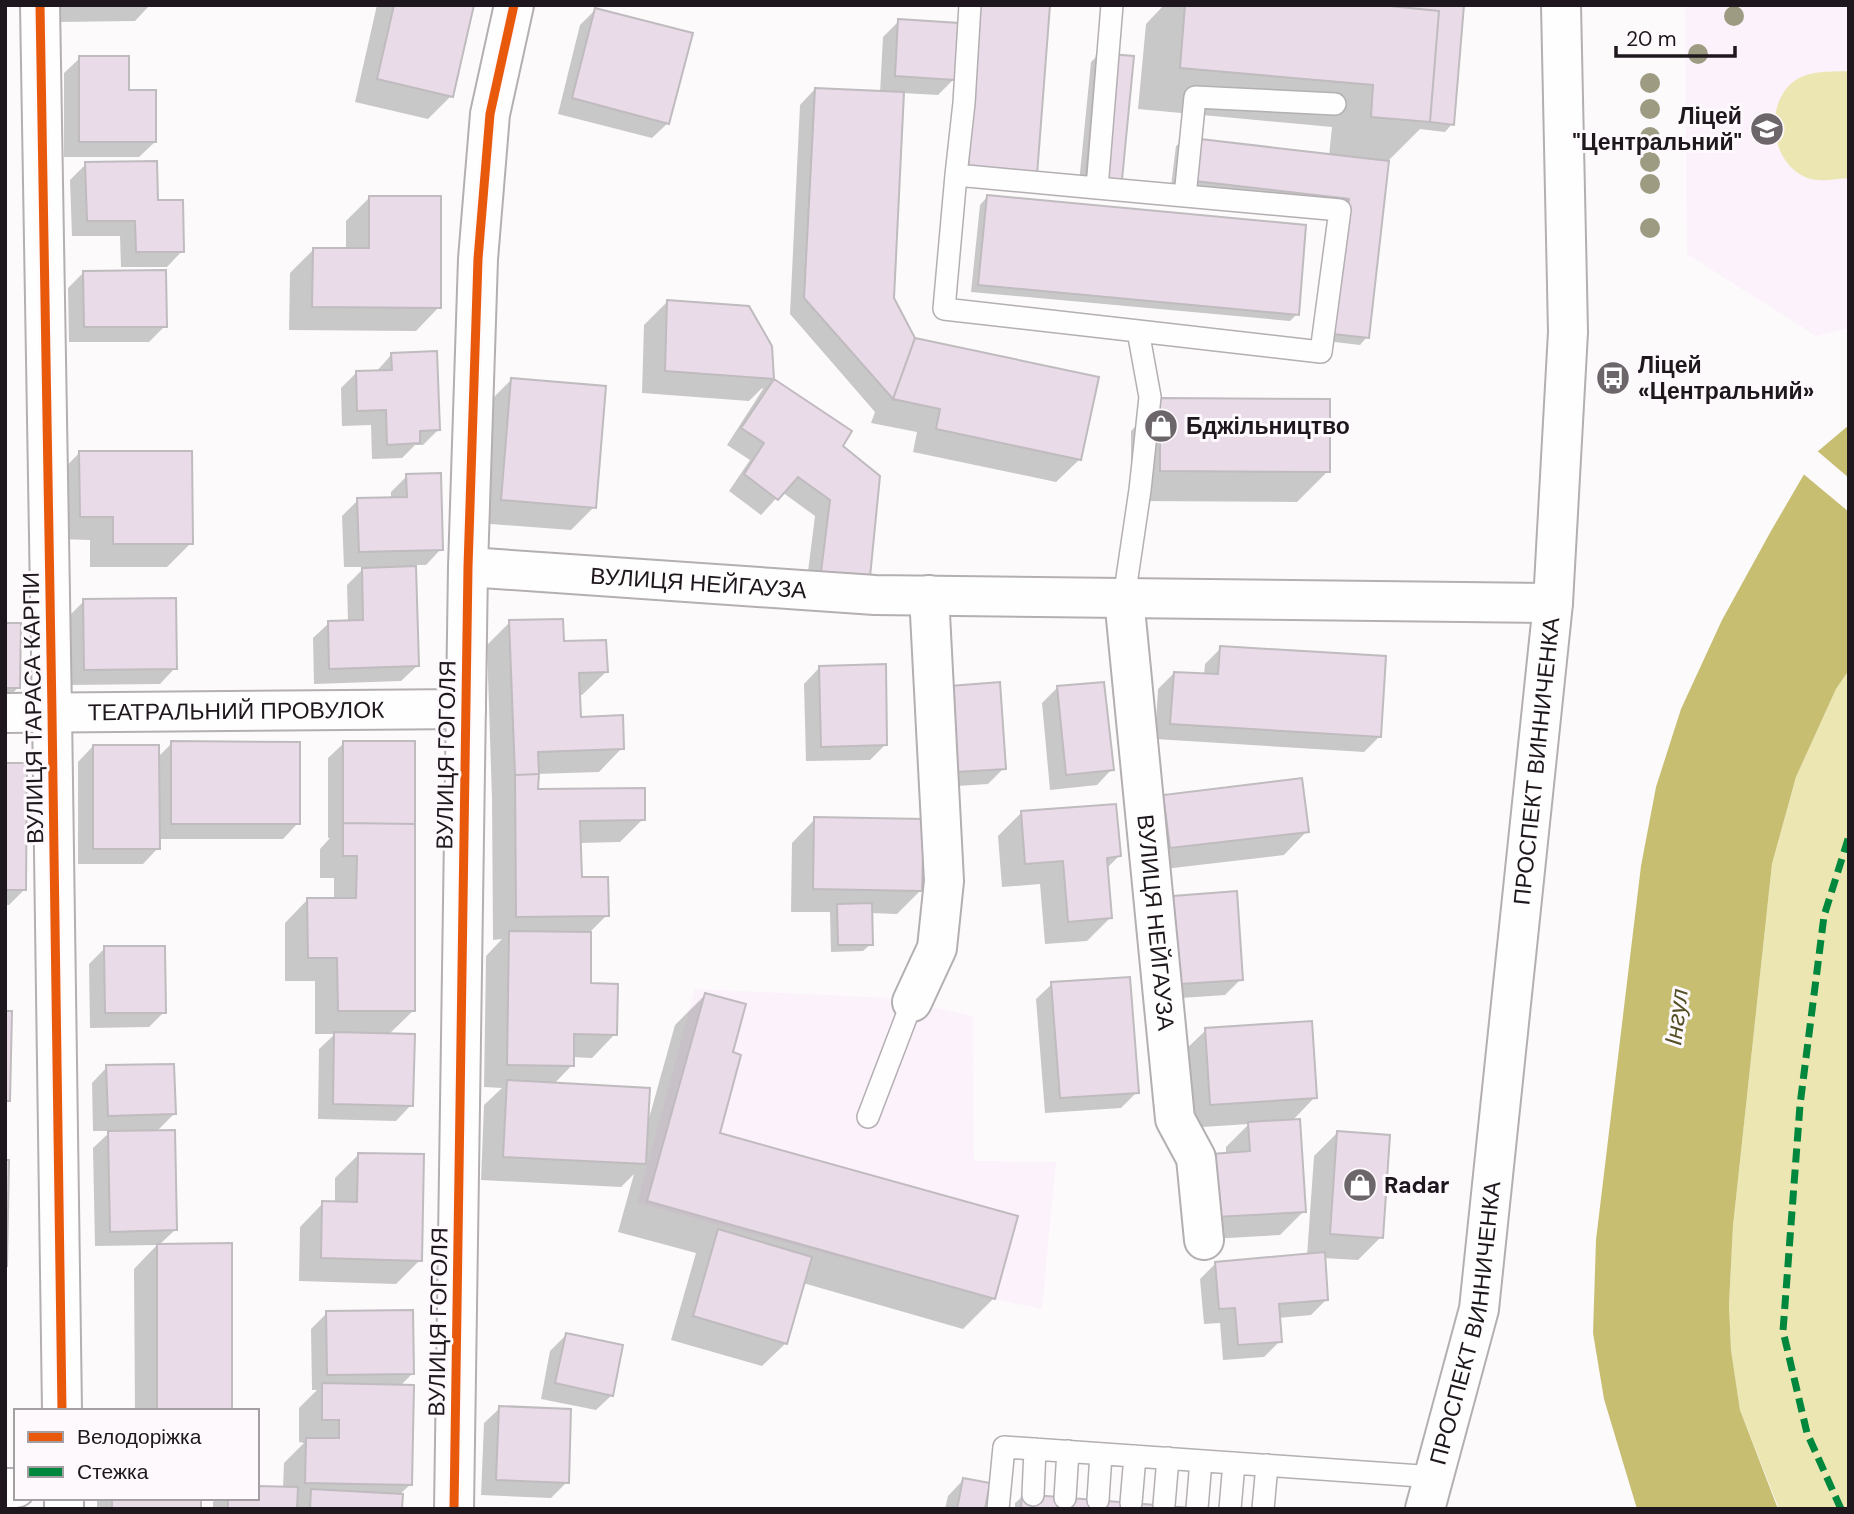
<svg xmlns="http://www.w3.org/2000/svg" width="1854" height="1514" font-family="'DM Sans',sans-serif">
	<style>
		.built { fill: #fcf2fb }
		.green { fill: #ece6b2 }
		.water { fill: #c7be72 }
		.pier { fill: #fcfafb }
		.shadow { fill: #0003 }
		.building { fill: #eadbe9; stroke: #bfbbbe; stroke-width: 2 }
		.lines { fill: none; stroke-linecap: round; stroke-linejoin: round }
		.lane-casing { stroke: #b3afb2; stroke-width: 24 }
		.street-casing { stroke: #b3afb2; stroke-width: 42 }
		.secondary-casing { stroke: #b3afb2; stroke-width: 42 }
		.lane { stroke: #fffefe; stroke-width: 21 }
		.street { stroke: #fffefe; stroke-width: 38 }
		.secondary { stroke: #fffefe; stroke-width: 38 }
		.quiet { stroke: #00873e; stroke-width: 7; stroke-dasharray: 14 7; stroke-linecap: butt }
		.cycleway-casing { stroke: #fdf9fc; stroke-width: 13 }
		.cycleway { stroke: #e8590c; stroke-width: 9 }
		.tree { fill: #9e9b83 }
		.labels { text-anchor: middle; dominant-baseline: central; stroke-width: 6; stroke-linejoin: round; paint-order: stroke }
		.poi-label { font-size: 23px; font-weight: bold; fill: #1e171d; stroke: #fdf9fc; text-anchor: start }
		.street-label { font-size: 23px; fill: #1e171d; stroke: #fdf9fc }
		.water-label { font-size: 24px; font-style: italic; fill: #544f23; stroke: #fdf9fc }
	</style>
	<rect width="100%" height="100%" fill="#fcfafb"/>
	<path class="built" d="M1685 5H1849V328L1816 336 1687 254Z
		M695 989 892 998 973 1016 974 1161 1056 1162 1042 1309 995 1299 637 1203Z"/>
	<path class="green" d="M1849 71V178C1836 179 1817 183 1805 177 1770 162 1763 102 1796 80 1811 70 1831 72 1849 71Z
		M1849 670V1509H1779L1740 1410 1731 1350 1729 1305 1733 1226 1772 864 1796 777 1836 689Z"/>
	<path class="water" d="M1849 425V670L1836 689 1796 777 1772 864 1733 1226 1729 1305 1731 1350 1740 1410 1778 1509H1637L1604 1399 1593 1333 1596 1240 1641 866 1656 787 1681 709 1722 620 1771 531 1817 452Z"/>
	<path class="pier" d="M1815 449 1849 478V512L1801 472Z"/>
	<path class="shadow" d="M59 5H150L135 21 59 22Z
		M377 5H472L451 96 428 119 355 102Z
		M1164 5H1462L1452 124 1445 132 1420 129 1387 162 1367 337 1360 345 1326 341 1342 206 1171 186 1176 146 1184 139 1329 156 1332 127 1138 109 1146 24Z
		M595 10 668 123 652 138 558 114 580 25Z
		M899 21 954 79 938 95 902 93 892 299 914 340 1080 459 1056 482 913 452 917 432 871 423 875 412 790 314 800 105 815 89 880 93 883 37Z
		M1098 55 1121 180 1079 183 1091 62Z
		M80 58 128 92 155 142 139 157H64V73Z
		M86 164 156 202 182 251 167 267H121L120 236H72L70 180Z
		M987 197 1297 314 1290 321 971 292 980 205Z
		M369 198 439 307 416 331 289 330 290 273 313 250H346V221Z
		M84 272 165 326 149 342H69L68 288Z
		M667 302 771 346 772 380 850 431 840 446 853 592 806 587 815 516 782 492 761 515 729 491 750 460 727 445 763 389 762 388 749 401 642 393 644 325Z
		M392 354 439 429 423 445H415L402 458 372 459 371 425 342 426 341 388 356 373 376 372Z
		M511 380 594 507 571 530 478 523 488 403Z
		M1161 400 1328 471 1297 502 1131 501V431Z
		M80 452 191 543 167 567H90V540L57 539V476Z
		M407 476 441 549 426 565H414L417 666 401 681 314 684 313 638 329 623 348 622 347 585 365 567H344L342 516 358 500 391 499V492Z
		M84 601 175 668 160 684 69 685 68 617Z
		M510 622 562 643 606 672 582 695H578L579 718 622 748 599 772 536 774V791L643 819 620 842 579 843 580 879 607 915 589 933V985L615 1034 592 1058 572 1057V1065L553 1085 648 1122 675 1025 705 995 731 1054 718 1134 994 1298 963 1329 803 1283 786 1343 762 1366 671 1340 696 1253 618 1232 634 1174 621 1187 481 1180 484 1105 502 1088 484 1087 486 956 502 939 493 940 492 799 487 645Z
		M5 625 19 687 5 700Z
		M1221 648 1380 736 1364 752 1155 739 1158 689 1174 673 1204 675 1205 664Z
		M819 668 886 744 870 760 806 761 804 684Z
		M951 687 1004 768 988 784 941 787Z
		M1058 687 1112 769 1097 785 1050 790 1042 703Z
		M172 743 298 823 283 839H158V848L143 864H78V762L93 746 158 757Z
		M344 743 413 1011 388 1035 411 1105 396 1121 318 1119 319 1049 335 1034H315V981H285V923L308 899H334V878H320V849L330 838H328V758Z
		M5 765 25 889 9 905H5Z
		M1164 796 1307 831 1284 855 1147 871 1141 820Z
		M1021 813 1119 856 1106 869 1110 918 1087 941 1045 944 1040 884 1002 887 998 836Z
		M815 819 921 890 897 914 870 913 871 944 863 951 831 952 830 912H791L792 843Z
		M1174 897 1241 979 1225 995 1166 999 1158 913Z
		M105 948 164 1012 149 1027 90 1028 89 964Z
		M1052 984 1137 1092 1121 1108 1045 1113 1036 999Z
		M1206 1030 1315 1097 1292 1121 1304 1211 1280 1235 1194 1240 1226 1154V1147L1249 1124 1187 1128 1182 1053Z
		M107 1067 174 1114 156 1132 175 1230 159 1245 231 1409 229 1411H135L134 1269 157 1245 95 1246 93 1148 111 1131H93L92 1083Z
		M1337 1133 1381 1237 1358 1260 1323 1258 1327 1299 1311 1315 1278 1318 1280 1341 1264 1357 1223 1360 1220 1323 1204 1324 1200 1279 1215 1264 1307 1256 1314 1156Z
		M359 1154 420 1260 396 1284 299 1281 300 1227 323 1203H335V1178Z
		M327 1313 412 1374 400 1386 411 1484 398 1496 400 1509H213V1502L217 1498H257L283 1488 284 1463 304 1443 299 1442V1408L317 1390H312L311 1329Z
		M566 1335 612 1395 596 1410 541 1399 550 1351Z
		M500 1408 567 1482 551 1498 481 1495 484 1423Z
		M963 1480 983 1509H945L948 1496Z
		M1023 1496 1182 1509H1015V1503Z
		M97 1498H199V1507L197 1509H97Z"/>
	<path class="building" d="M394 5H474L453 97 377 79Z
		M980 5H1050L1037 175 968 170Z
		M1185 5H1380L1439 11 1430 122 1371 117 1373 85 1180 68Z
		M1464 5 1454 125 1430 122 1439 11 1380 5Z
		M595 8 693 33 669 124 572 98Z
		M898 19 959 23 955 80 895 76Z
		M1097 53 1134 56 1122 180 1086 176Z
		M79 56H129V90H156V142H79Z
		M815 88 904 92 894 298 915 338 893 399 804 298Z
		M1183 137 1389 161 1369 338 1333 334 1349 199 1178 179Z
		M157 161 158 200H183L184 252H136L135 221H87L85 162Z
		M987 195 1306 225 1299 315 978 285Z
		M369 196H441V308L312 307 313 248H369Z
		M166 270 167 327H84L83 271Z
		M667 300 749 306 772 346 774 379 665 371Z
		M915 338 1099 377 1081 460 936 429 940 409 893 399Z
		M437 351 440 430 420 431V443L387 445 386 410 357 411 356 371 392 370 391 353Z
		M511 378 606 386 596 508 501 500Z
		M774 379 852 431 843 446 880 476 870 577 821 572 830 500 798 477 778 500 744 474 764 443 741 428Z
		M1160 398 1330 399V472L1160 471Z
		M79 451H192L193 544H113V517H80Z
		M441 473 443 550 359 552 357 498 407 497 406 474Z
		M416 566 419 666 329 669 328 621 363 620 362 568Z
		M176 598 177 669 84 670 83 599Z
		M563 619 564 641 606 640 608 672 579 673 581 717 623 715 624 749 538 752 539 774 515 775 509 620Z
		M5 623H21L20 688H5Z
		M1220 646 1386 656 1381 737 1170 724 1174 672 1218 674Z
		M886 664 887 745 821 747 819 666Z
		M1000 682 1006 769 956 772 950 686Z
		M1104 682 1114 770 1066 775 1057 686Z
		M171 741 300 742V824H171Z
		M343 741H415V824L343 823Z
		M93 745H159L160 849H93Z
		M5 763H27L26 890H5Z
		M539 774 538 789 645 788V820L580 821 582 877H608L609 916 516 917 515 775Z
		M1302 778 1309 832 1170 848 1163 795Z
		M1116 804 1121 856 1107 858 1112 918 1068 922 1063 861 1025 864 1021 811Z
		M814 817 924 819 922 891 813 889Z
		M343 823 415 824V1011H338L337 958H308L307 898H356L357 856H343Z
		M1237 891 1243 980 1181 984 1173 896Z
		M872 903 873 945H838L837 904Z
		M509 931 591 932V983L618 984 617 1035 574 1034V1066L507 1065Z
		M104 946H165L166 1013H105Z
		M1130 977 1139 1093 1060 1098 1051 982Z
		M705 993 746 1004 733 1052 741 1055 720 1133 1018 1216 995 1299 647 1201Z
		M5 1011H12L10 1101H5Z
		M1312 1021 1317 1098 1210 1105 1205 1028Z
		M334 1032 415 1034 413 1106 333 1104Z
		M174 1064 176 1114 108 1116 106 1065Z
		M507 1080 650 1088 646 1164 503 1157Z
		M1300 1119 1306 1212 1216 1217 1212 1154 1250 1151 1248 1122Z
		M175 1130 177 1230 110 1232 108 1131Z
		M1337 1131 1390 1135 1383 1238 1330 1234Z
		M358 1153 424 1154 422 1261 321 1258 322 1201 357 1202Z
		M5 1160H9L7 1266H5Z
		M718 1229 812 1257 787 1344 693 1316Z
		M232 1243V1410H157V1244Z
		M1325 1252 1328 1300 1279 1304 1282 1342 1238 1345 1235 1308 1219 1309 1215 1262Z
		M413 1310 414 1374 327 1375 326 1311Z
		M566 1333 623 1345 613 1396 555 1383Z
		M322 1383 414 1385 412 1485 305 1483 306 1438H339V1420H322Z
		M499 1406 571 1409 569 1483 496 1480Z
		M963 1478 990 1483 985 1509H957Z
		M257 1486 298 1487 297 1509H228V1498H257Z
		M311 1489 403 1494 402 1509H310Z
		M1022 1494 1204 1509H1021Z
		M112 1498H201V1508L112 1509Z"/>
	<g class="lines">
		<g class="lane-casing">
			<path id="lane" d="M1112 5 1097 188 956 175 944 309 1138 331 1150 397 1140 490 1124 598
				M956 175 964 103 970 5
				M1097 188 1340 210 1321 352 1138 331
				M1185 196 1195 97 1335 104
				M868 1117 912 1002
				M1033 1495 1035 1449
				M1065 1498 1068 1451
				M1098 1500 1101 1454
				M1131 1503 1135 1456
				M1164 1505 1168 1458
				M1197 1508 1201 1461
				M998 1509 1004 1447 1435 1477
				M1230 1509 1234 1463
				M1263 1509 1267 1465"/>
		</g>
		<g class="street-casing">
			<g id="street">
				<path d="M40 5 52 713 62 1411"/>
				<path id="s1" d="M468 567 875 595 1553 603"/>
				<path id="s2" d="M1124 598 1175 1119 1196 1158 1204 1240"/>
				<path id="s3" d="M5 713 466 709"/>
				<path d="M912 1002 937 948 944 881 929 595"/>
				<path d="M5 1488H16"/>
				<path d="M64 1498V1509"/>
				<path d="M454 1509 468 567 478 259 490 114 514 5"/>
			</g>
		</g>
		<g class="secondary-casing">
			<g id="secondary">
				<path id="s4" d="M1425 1509 1479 1309 1553 603 1568 332 1561 5"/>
			</g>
		</g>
		<use href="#lane" class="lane"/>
		<use href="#street" class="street"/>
		<use href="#secondary" class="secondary"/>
		<path class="quiet" d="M1841 1509 1807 1433 1783 1331 1800 1105 1824 916 1849 836"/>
		<g class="cycleway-casing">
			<path id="cycleway" d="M40 5 52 713 62 1411
				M454 1509 468 567 478 259 490 114 514 5"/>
		</g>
		<use href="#cycleway" class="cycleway"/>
	</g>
	<g class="tree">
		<circle cx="1734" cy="16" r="10"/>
		<circle cx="1698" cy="54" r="10"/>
		<circle cx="1650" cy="83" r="10"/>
		<circle cx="1650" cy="109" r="10"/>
		<circle cx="1650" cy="137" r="10"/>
		<circle cx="1650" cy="162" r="10"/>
		<circle cx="1650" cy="184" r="10"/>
		<circle cx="1650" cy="228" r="10"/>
	</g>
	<defs>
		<g id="school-disc" transform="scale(1.75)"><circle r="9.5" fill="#6c666b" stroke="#fdf9fc"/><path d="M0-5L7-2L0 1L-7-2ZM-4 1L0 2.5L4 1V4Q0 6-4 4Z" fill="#fff"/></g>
		<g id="bus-disc" transform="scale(1.75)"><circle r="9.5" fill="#6c666b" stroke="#fdf9fc"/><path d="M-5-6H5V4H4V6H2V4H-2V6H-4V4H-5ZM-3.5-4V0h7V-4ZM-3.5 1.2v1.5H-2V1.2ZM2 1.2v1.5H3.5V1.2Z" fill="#fff"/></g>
		<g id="shop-disc" transform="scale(1.75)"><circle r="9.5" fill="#6c666b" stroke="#fdf9fc"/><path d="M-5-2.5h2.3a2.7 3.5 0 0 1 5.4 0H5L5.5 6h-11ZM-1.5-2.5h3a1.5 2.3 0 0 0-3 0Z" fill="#fff"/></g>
	</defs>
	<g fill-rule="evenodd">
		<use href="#school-disc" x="1767" y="129"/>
		<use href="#bus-disc" x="1613" y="378"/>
		<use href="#shop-disc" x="1161" y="426"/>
		<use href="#shop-disc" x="1360" y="1185"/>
	</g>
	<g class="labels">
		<g class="poi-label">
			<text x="1742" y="116" text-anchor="end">Ліцей<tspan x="1742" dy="26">"Центральний"</tspan></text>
			<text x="1638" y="365">Ліцей<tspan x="1638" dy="26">«Центральний»</tspan></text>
			<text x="1186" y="426">Бджільництво</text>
			<text x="1384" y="1185">Radar</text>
		</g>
		<g class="street-label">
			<text stroke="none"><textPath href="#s1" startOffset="231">ВУЛИЦЯ НЕЙГАУЗА</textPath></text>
			<text transform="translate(33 708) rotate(-91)">ВУЛИЦЯ ТАРАСА КАРПИ</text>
			<text stroke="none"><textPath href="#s3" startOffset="231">ТЕАТРАЛЬНИЙ ПРОВУЛОК</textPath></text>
			<text transform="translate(446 755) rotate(-89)">ВУЛИЦЯ ГОГОЛЯ</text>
			<text stroke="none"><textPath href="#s4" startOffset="758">ПРОСПЕКТ ВИННИЧЕНКА</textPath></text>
			<text stroke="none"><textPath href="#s2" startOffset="326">ВУЛИЦЯ НЕЙГАУЗА</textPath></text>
			<text transform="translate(438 1322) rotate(-89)">ВУЛИЦЯ ГОГОЛЯ</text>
			<text stroke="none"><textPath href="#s4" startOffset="191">ПРОСПЕКТ ВИННИЧЕНКА</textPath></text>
		</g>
		<g class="water-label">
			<text transform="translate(1676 1017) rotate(-83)">Інгул</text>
		</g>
	</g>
	<rect width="1854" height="1514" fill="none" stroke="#1e171d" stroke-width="14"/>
	<rect x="14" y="1409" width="245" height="91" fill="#fdf9fc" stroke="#a49fa3" stroke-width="2"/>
	<rect x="28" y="1432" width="35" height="10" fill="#e8590c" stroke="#a49fa3" stroke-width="2"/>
	<text x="77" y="1444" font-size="21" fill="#1e171d">Велодоріжка</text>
	<rect x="28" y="1467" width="35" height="10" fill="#00873e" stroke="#a49fa3" stroke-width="2"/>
	<text x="77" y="1479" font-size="21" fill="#1e171d">Стежка</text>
	<path d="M1616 46v10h119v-10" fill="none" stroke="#1e171d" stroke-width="3.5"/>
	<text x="1626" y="46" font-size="21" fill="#1e171d" stroke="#fdf9fc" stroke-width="5" paint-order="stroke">20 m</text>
</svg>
